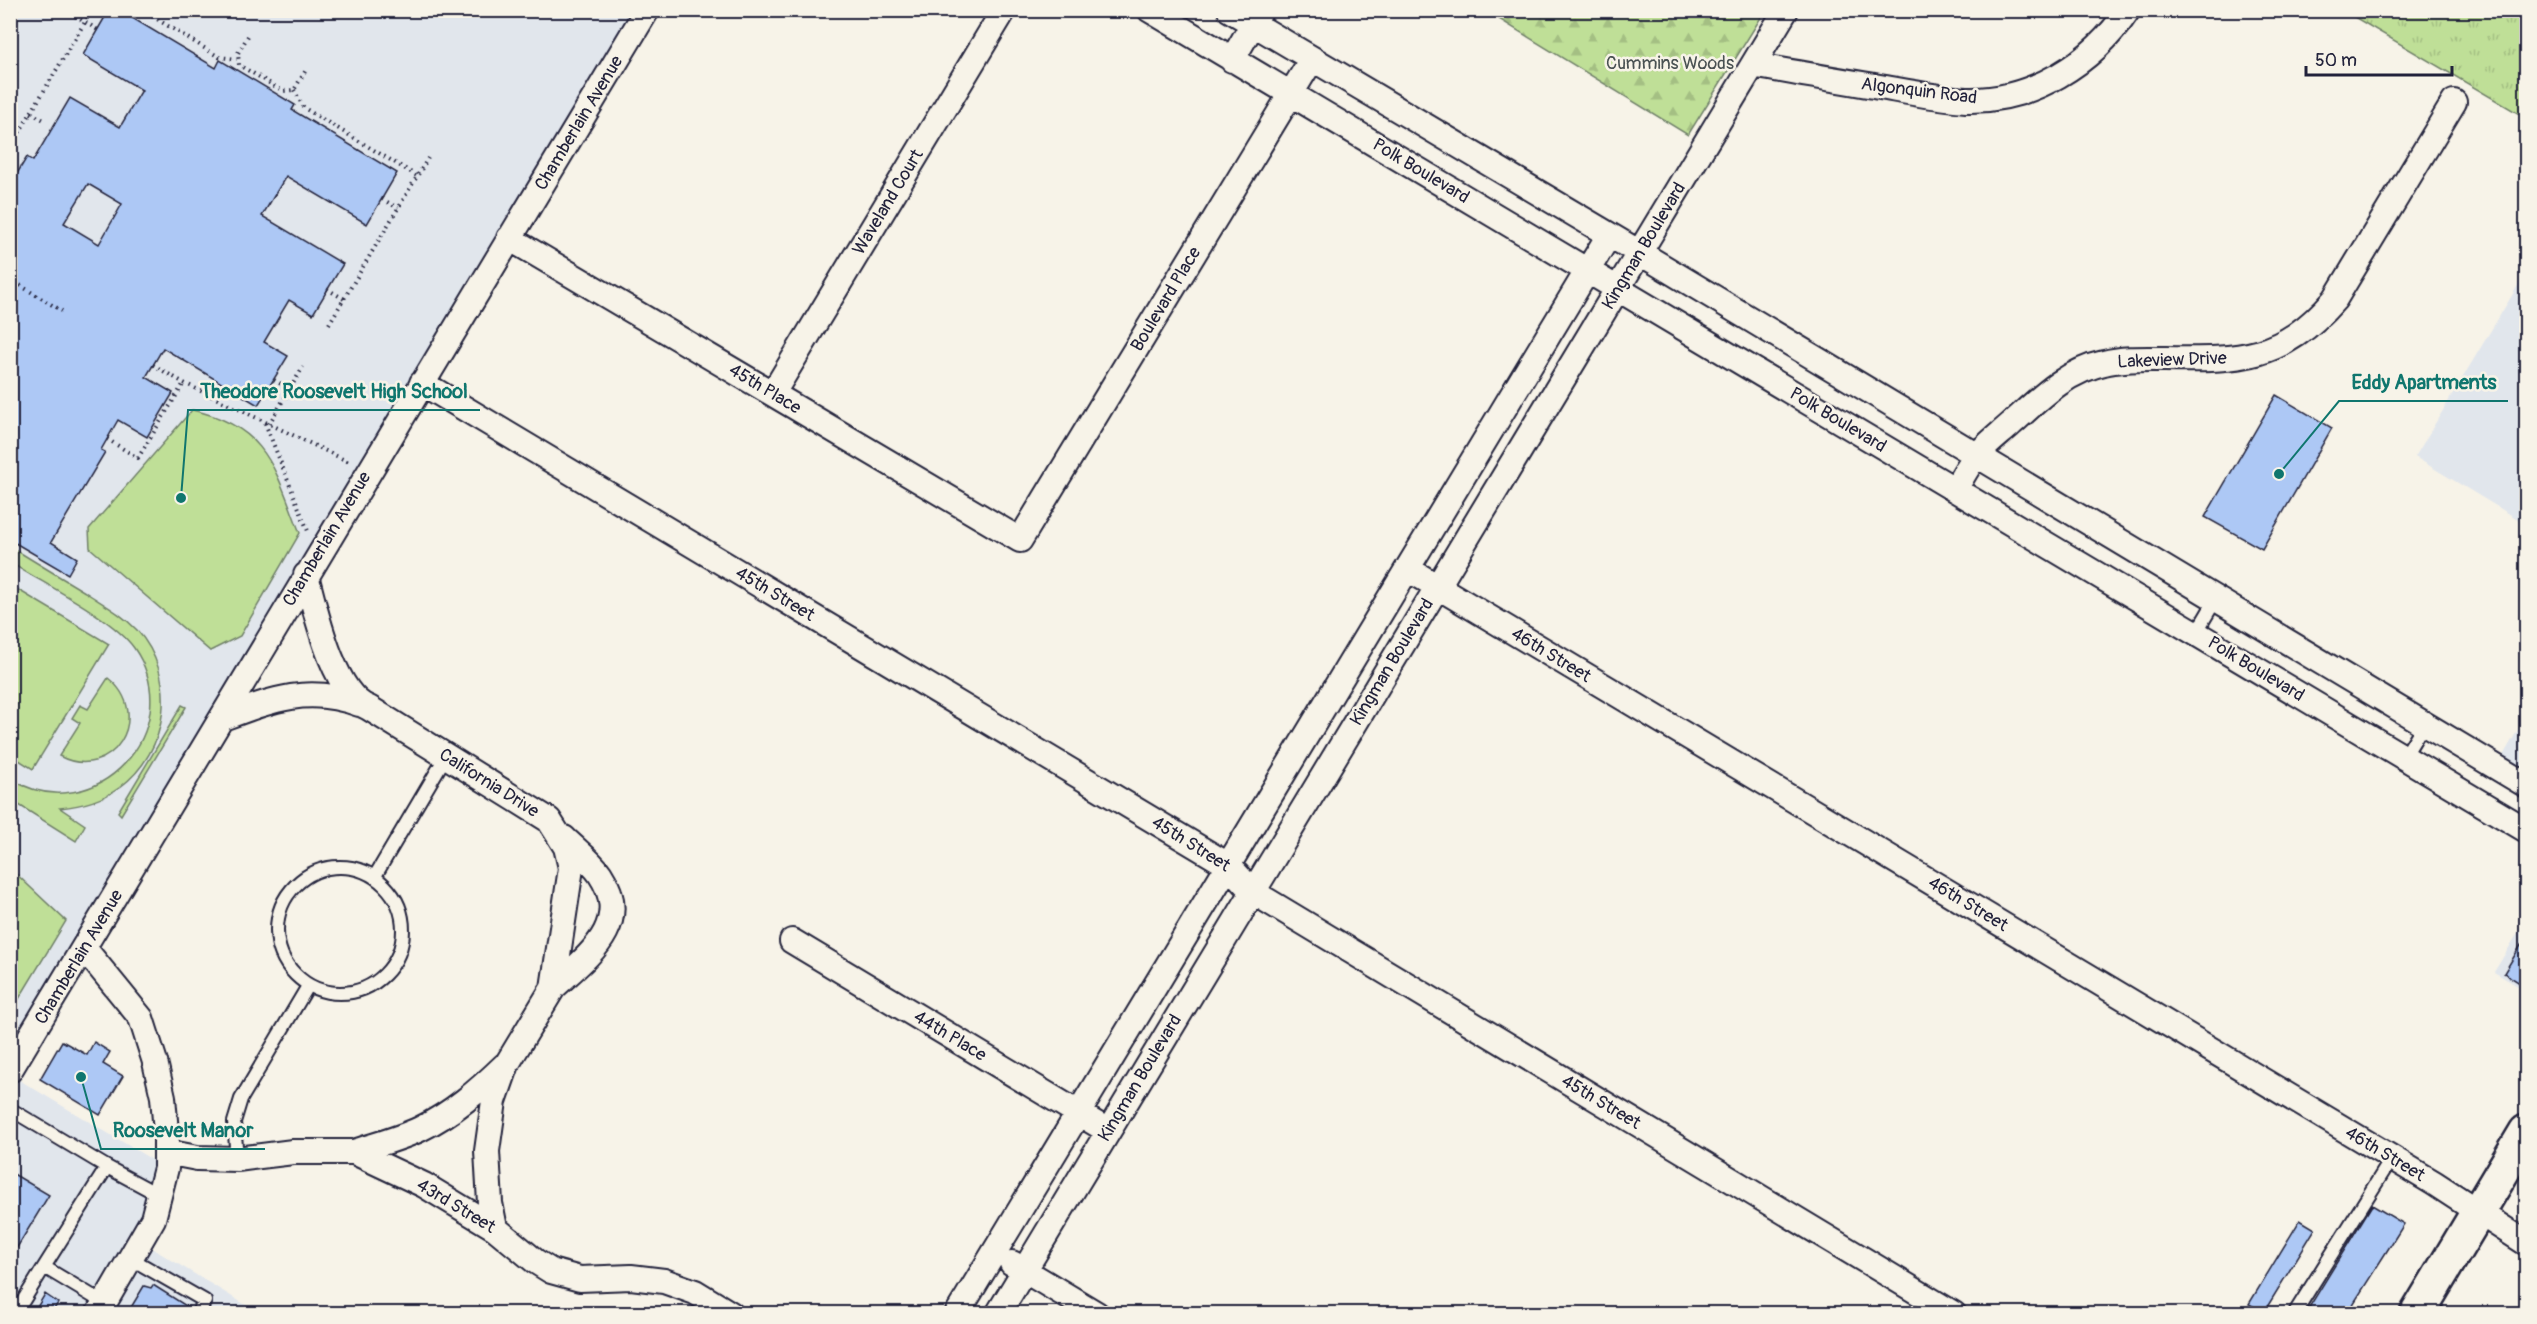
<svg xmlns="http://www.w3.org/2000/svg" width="2537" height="1324" font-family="Pangolin,sans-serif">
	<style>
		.built { fill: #e1e6ec }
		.grass { fill: url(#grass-tufts); stroke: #708069; stroke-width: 1.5 }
		.forest { fill: url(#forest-firs); stroke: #708069; stroke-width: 1.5 }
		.garden { fill: #bfdf97; stroke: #708069; stroke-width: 1.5 }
		.building { fill: #adc8f5; stroke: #22223b; stroke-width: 1.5; fill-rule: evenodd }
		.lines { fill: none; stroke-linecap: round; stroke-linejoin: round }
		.lane-casing { stroke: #22223b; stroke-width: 16 }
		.street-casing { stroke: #22223b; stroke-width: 28 }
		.secondary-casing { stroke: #22223b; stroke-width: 38 }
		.path { stroke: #22223b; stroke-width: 4; stroke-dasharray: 1.5 4.5; stroke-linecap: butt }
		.lane { stroke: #f7f3e8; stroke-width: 12 }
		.street { stroke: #f7f3e8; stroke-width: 24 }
		.secondary { stroke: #f7f3e8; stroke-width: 33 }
		.labels { text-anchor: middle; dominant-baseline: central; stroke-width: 5; stroke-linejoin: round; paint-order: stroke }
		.park-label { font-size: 18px; fill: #495152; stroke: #f7f3e8 }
		.street-label { font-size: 18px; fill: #22223b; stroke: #f7f3e8 }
		.leader { fill: none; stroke: #0f766e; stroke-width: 2 }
		.callout-dot { fill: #0f766e; stroke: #f7f3e8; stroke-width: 2 }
		.callout-label { font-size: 20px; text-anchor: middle; font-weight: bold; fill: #0f766e; stroke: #f7f3e8; stroke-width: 5; stroke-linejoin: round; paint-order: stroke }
	</style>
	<defs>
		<pattern id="grass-tufts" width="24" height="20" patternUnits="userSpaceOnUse" patternTransform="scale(1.5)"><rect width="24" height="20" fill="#bfdf97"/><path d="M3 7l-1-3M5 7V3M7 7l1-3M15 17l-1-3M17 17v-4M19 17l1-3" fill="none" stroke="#a4bf83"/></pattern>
		<pattern id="forest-firs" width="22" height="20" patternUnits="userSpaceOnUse" patternTransform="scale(1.5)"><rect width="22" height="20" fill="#bfdf97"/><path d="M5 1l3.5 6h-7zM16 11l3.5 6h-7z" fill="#a4bf83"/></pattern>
	</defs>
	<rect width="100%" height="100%" fill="#f7f3e8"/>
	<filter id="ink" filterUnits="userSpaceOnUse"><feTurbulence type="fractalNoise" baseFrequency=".0167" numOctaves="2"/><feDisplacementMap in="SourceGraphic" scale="12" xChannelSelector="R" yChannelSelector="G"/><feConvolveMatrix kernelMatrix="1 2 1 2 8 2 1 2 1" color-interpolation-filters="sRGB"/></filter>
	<g filter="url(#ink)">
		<path class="built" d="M11 11H647L11 1070Z
			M2526 272V524L2415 457Z
			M2526 716V773L2501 759Z
			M2526 920V991L2494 972Z
			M11 1075 166 1168 140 1241 259 1313 11 1314Z"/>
		<path class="grass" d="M2344 11H2526V118Z"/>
		<path class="forest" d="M1486 11H1765L1688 135Z"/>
		<path class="garden" d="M192 410C267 426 275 469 300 533L240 636 210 651 90 548 89 529Z
			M11 547C35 562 60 577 85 592 103 604 122 614 137 630 178 676 170 751 119 788 101 801 81 806 60 808L85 825 76 841 11 800V779C95 831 190 729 134 648 113 618 44 584 11 563Z
			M10 585 109 644 33 769 11 755Z
			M108 678C155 715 112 784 59 756L80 723 72 718 80 705 88 709Z
			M182 705 186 707 121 815 118 812Z
			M11 869 66 921 11 1012Z"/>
		<path class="building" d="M109 10H119L216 68 220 60 295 105 292 110 397 173 367 224 286 176 262 216 343 264 313 314 289 300 264 342 288 356 258 405 163 348 146 377 173 393 147 437 118 420 101 450 105 452 51 542 77 558 68 574 10 540V185L27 157 33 161 70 98 120 127 142 90 83 55ZM88 184 122 204 99 244 64 223Z
			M2276 395 2332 428 2262 549 2205 517Z
			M2526 937V987L2504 973Z
			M62 1041 87 1055 94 1042 110 1052 103 1064 123 1076 100 1115 40 1079Z
			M10 1172 49 1195 10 1259Z
			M2372 1205 2404 1224 2392 1243 2347 1314H2305Z
			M2300 1220 2315 1229 2264 1312 2249 1304Z
			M153 1285 191 1309 189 1314H127L144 1286 151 1288Z
			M45 1294 58 1303 51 1314H33Z"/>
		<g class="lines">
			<g class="lane-casing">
				<path id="lane" d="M2196 633 2216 599
					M2404 757 2424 724
					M277 930a63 63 0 1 1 126 0a63 63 0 1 1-126 0Z
					M375 876 446 756
					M10 1109 107 1167
					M237 1159 234 1122 241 1099 308 986
					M130 1258 205 1301 197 1314
					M104 1303 44 1267 107 1167 159 1195
					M15 1314 44 1267
					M2294 1314 2392 1158"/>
			</g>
			<g class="street-casing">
				<path id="street" d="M1150 10 2526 830
					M1230 10 1640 253 2526 785
					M1232 60 1261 10
					M1753 65C1795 73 1838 80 1880 87 1908 92 1937 98 1966 100 2031 102 2093 63 2128 10
					M509 238 1020 540 1312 59
					M422 383 1228 865 1253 892 1954 1314
					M773 393 1004 10
					M1955 489C1962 478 1968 465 1977 455 1987 444 2000 434 2011 424 2039 399 2066 371 2104 363 2124 358 2144 359 2163 359 2241 360 2281 361 2335 299L2454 102
					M1408 569 2434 1183 2526 1243
					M306 575C315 609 333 694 369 708L549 820 566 847 571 868 553 988 507 1064 494 1101 487 1151 490 1203 495 1228
					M223 718C271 700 308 685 359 704
					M792 941 1108 1131
					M84 948 141 1018 155 1062 163 1097 166 1132V1168L153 1219 98 1314
					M553 988C586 957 634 925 600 874 591 861 575 849 564 838
					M10 1070C223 717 434 363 647 10
					M166 1152 197 1158 237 1159 293 1152H354L424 1185 495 1228 535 1261 551 1271 580 1279 631 1277 664 1281 695 1292 731 1314
					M354 1152C375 1145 399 1139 420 1129 453 1113 479 1090 505 1065
					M1012 1263 1097 1314
					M957 1314 1609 235
					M998 1314 1786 10"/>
			</g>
			<g class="secondary-casing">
				<path id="secondary" d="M2417 1314 2526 1132"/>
			</g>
			<path class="path" d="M65 10 98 30
				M142 10 219 57 237 59
				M248 36 238 53 239 65 283 91 294 90 306 70
				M294 90 304 108 417 176
				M31 113 46 121
				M10 148 92 10
				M10 160 21 166
				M382 199 398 208
				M10 279 62 311
				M327 289 344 299
				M329 324 428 158
				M153 365 184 383 349 462
				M274 380 290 389
				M265 423 308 531
				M269 424 303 367
				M107 439 138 458 184 383"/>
			<use href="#lane" class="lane"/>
			<use href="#street" class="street"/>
			<use href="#secondary" class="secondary"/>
		</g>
	</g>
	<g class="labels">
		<g class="park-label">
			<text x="1670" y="63">Cummins Woods</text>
		</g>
		<g class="street-label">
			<text transform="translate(1919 91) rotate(7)">Algonquin Road</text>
			<text transform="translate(579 123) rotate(-59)">Chamberlain Avenue</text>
			<text transform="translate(1421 171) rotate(31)">Polk Boulevard</text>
			<text transform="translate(888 202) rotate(-59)">Waveland Court</text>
			<text transform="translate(1644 246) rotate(-59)">Kingman Boulevard</text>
			<text transform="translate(1166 299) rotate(-59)">Boulevard Place</text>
			<text transform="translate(2172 360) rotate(-2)">Lakeview Drive</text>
			<text transform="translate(765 389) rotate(31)">45th Place</text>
			<text transform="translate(1838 420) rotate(31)">Polk Boulevard</text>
			<text transform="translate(327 539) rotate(-59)">Chamberlain Avenue</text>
			<text transform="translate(775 594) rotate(31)">45th Street</text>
			<text transform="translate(1551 655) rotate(31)">46th Street</text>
			<text transform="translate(1392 662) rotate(-59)">Kingman Boulevard</text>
			<text transform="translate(2256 669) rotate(31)">Polk Boulevard</text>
			<text transform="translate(489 783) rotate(32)">California Drive</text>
			<text transform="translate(1191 844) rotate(32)">45th Street</text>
			<text transform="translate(1968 904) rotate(31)">46th Street</text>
			<text transform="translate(79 957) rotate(-59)">Chamberlain Avenue</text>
			<text transform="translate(950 1036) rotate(31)">44th Place</text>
			<text transform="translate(1140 1078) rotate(-59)">Kingman Boulevard</text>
			<text transform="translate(1601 1102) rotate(31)">45th Street</text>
			<text transform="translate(2385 1154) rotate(31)">46th Street</text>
			<text transform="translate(456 1206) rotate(31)">43rd Street</text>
		</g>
	</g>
	<path class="leader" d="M2279 474L2339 401H2508M181 498L188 410H480M81 1077L101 1149H265"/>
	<g class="callout-dot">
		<circle cx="2279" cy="474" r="6"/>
		<circle cx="181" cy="498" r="6"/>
		<circle cx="81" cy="1077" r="6"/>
	</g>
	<g class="callout-label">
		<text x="2424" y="389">Eddy Apartments</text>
		<text x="334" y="398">Theodore Roosevelt High School</text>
		<text x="183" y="1137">Roosevelt Manor</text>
	</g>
	<rect width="2537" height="1324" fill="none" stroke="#f7f3e8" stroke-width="36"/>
	<rect x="18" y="18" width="2501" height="1288" fill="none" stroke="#22223b" stroke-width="2" filter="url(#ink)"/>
	<path d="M2306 66v9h146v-9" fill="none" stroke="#22223b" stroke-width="3"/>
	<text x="2315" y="66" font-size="18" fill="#22223b" stroke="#f7f3e8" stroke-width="4.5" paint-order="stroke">50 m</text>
</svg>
